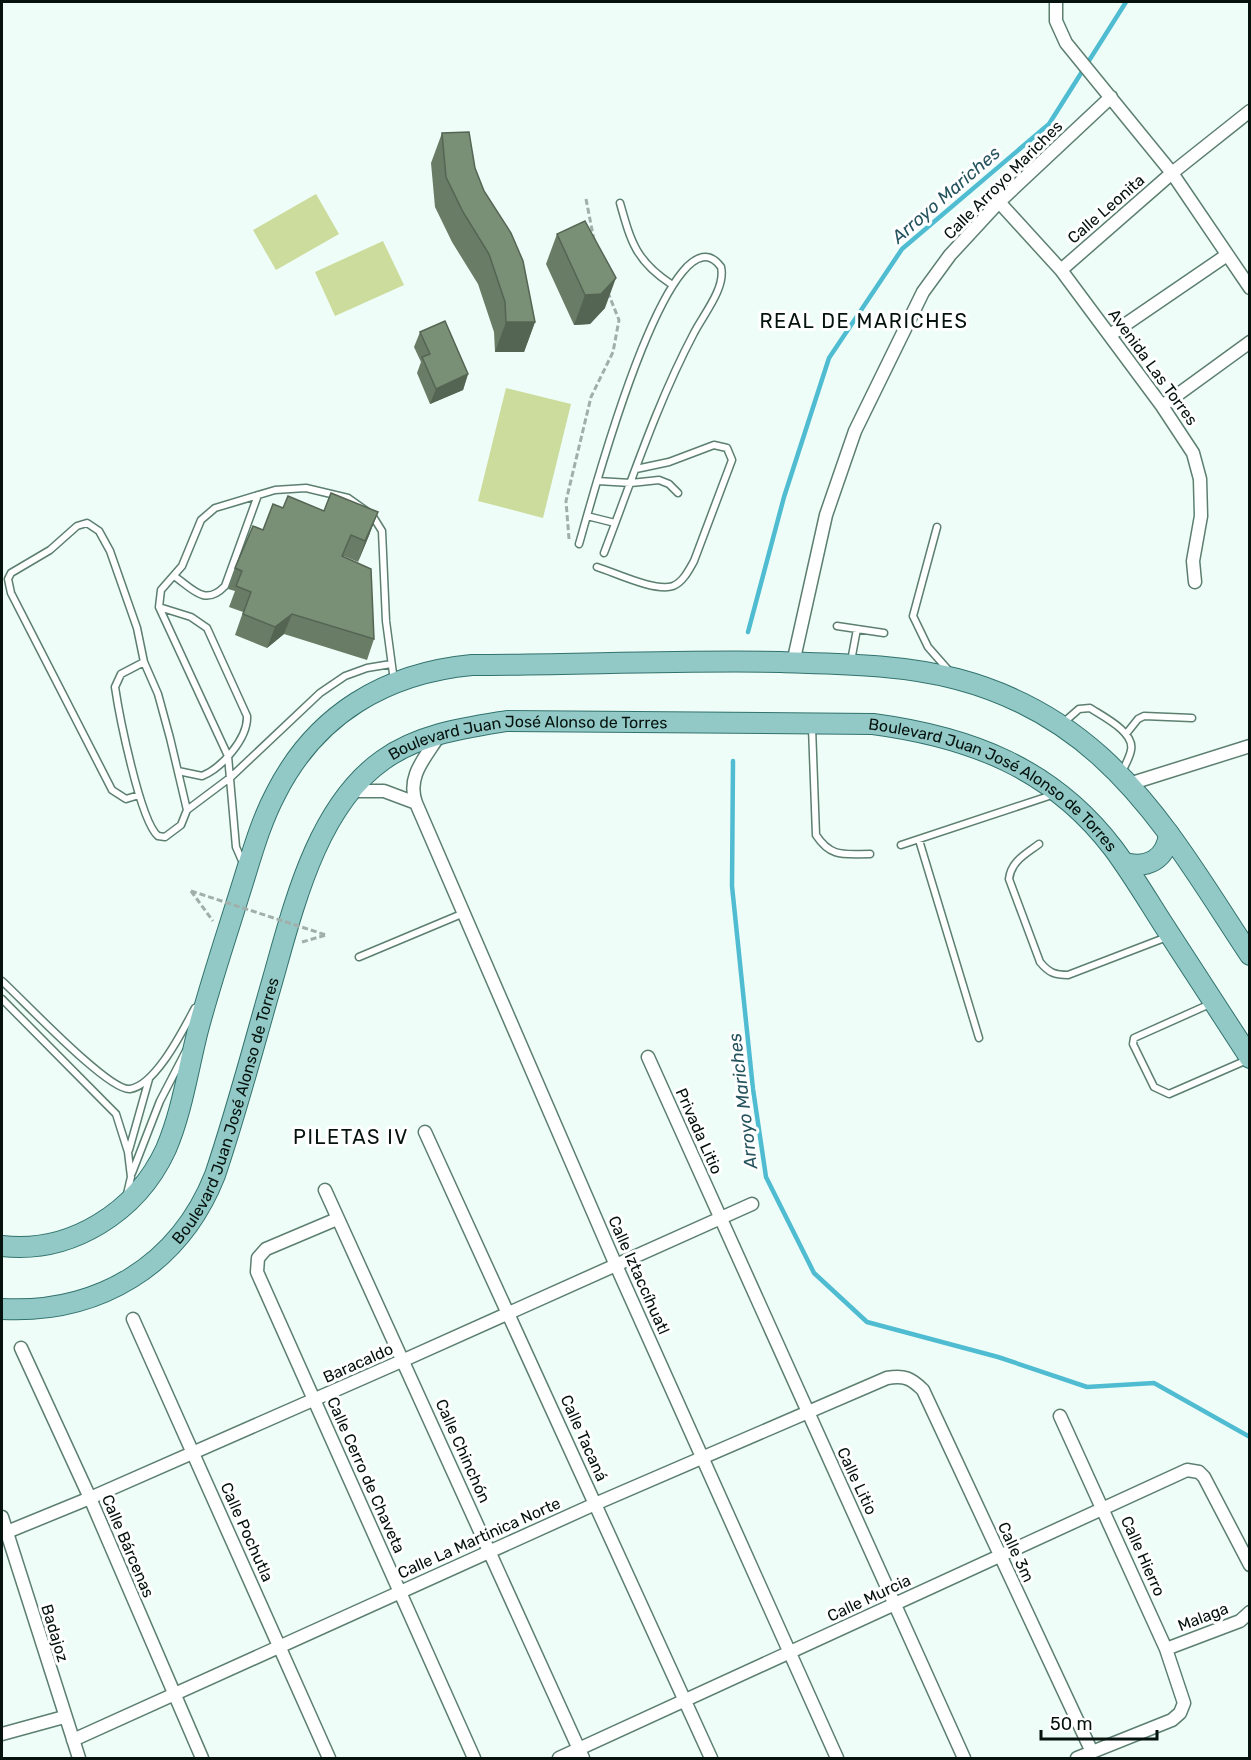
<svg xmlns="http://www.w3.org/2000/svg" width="1251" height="1760" font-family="Rubik,sans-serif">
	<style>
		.garden { fill: #ccdc9c }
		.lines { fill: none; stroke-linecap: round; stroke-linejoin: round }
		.stream { stroke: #4fbcd2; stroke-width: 4.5 }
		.service-casing { stroke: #5c7f70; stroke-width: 9 }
		.minor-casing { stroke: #5c7f70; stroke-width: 15 }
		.primary-casing { stroke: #32726d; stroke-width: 22 }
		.path { stroke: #a1afaa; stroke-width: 3; stroke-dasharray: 6 3; stroke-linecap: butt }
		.service { stroke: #fff; stroke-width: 6 }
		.minor { stroke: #fff; stroke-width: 12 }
		.primary { stroke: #92c9c6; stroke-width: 20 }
		.path-bridge { stroke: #a1afaa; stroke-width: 3; stroke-dasharray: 6 3; stroke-linecap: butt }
		.wall { fill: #687c66 }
		.shaded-wall { fill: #556553 }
		.building { fill: #799077; stroke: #556553; stroke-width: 1.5 }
		.labels { text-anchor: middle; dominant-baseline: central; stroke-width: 6; stroke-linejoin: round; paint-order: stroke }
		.street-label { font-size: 16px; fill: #05120d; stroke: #fff }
		.water-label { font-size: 18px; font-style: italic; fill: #25545e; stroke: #fff }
		.quarter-label { font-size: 20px; letter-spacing: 1.5px; fill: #05120d; stroke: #fff }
	</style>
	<rect width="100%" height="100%" fill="#eefdf7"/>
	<path class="garden" d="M316 194 339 234 276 270 253 230Z
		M383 241 404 285 335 316 315 272Z
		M506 388 571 404 543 518 478 501Z"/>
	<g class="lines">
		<path class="stream" d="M748 632 784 497 829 358 902 249 1049 124 1126 2
			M733 761 732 886 753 1089 766 1177 814 1273 867 1322 998 1357 1087 1387 1154 1383 1250 1437"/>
		<g class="service-casing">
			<path id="service" d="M620 203C631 242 636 261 671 284
				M597 481 631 483 659 480 669 484 678 493
				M587 516 615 523
				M937 527 913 616 928 647 950 672
				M579 544C587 518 670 197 721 267 726 288 703 315 694 333 657 403 632 480 604 553
				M597 567C616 573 655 592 673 586 683 582 689 570 694 561L732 460 727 448 714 445 669 462 636 469
				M174 576C193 589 205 607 225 586L258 495
				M159 607 191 617 207 628 247 716C248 738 222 768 202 776L178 771
				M837 626 884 633
				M851 661 857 629
				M1063 723 1079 709 1090 708C1102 716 1135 732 1131 750 1130 757 1125 765 1122 772
				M812 727 816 835C831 858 844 854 870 854
				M1126 734 1138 719 1144 716 1192 718
				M139 795 126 799 112 790 11 593 8 579 11 573 50 550 77 526 87 523 99 531 110 551 137 628 144 662 158 694 170 738 187 810 181 825 165 837 158 836C140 821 119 714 115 687L121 674 144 662
				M187 810 231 777 320 693 345 676 367 668 391 664
				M919 840 979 1038
				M1039 844C1026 854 1011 861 1009 879L1040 962C1049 973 1055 975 1068 975L1167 937
				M901 845 1052 795
				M243 863 236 847 228 756 159 607 161 590 182 566 201 520 215 508 275 490 306 488 348 498 372 515 382 531 386 621 394 681
				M359 957 464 913
				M2 981C22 999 109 1092 130 1089 156 1085 183 1030 195 1008
				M2 999 116 1114 128 1152 131 1177 127 1194
				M1210 1004 1134 1038 1133 1044 1154 1087 1169 1094 1247 1060
				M129 1150 149 1079
				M132 1173 160 1101 186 1051"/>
		</g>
		<g class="minor-casing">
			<path id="minor" d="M1056 2V21L1066 43 1172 173 1250 288
				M999 202 1061 270 1162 406 1193 453 1200 479 1201 516 1193 561 1195 582
				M1061 270 1172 173 1250 111
				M1110 335 1227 255
				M1162 406 1250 342
				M793 663 826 515 855 431 923 292 950 255 999 202 1111 97
				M440 734C426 757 406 776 416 803L615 1263 837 1758
				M1129 784 1250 746
				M349 791H384L416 803
				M648 1057 964 1758
				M425 1132 711 1758
				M325 1190 583 1758
				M337 1219 266 1249 258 1258 257 1272 474 1758
				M133 1319 329 1758
				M21 1348 90 1498 202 1758
				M1060 1416 1166 1649 1184 1703 1180 1713 1172 1720 1077 1758
				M2 1517 79 1758
				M7 1532 90 1498 404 1360 752 1204
				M1166 1649 1240 1621 1250 1612
				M2 1734 64 1717
				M73 1740 595 1504 887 1378C904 1375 911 1378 923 1390L1092 1752
				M559 1758 1187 1470 1199 1472 1204 1477 1250 1565"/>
		</g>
		<g class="primary-casing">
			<g id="primary">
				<path d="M1124 863C1148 869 1166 859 1169 834"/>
				<path d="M2 1246C71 1254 137 1212 166 1149 182 1112 188 1069 198 1030 210 985 225 940 239 895 250 861 259 825 276 793 316 714 386 673 472 665 575 665 678 660 781 662 839 664 900 664 957 679 1010 693 1059 719 1100 756 1162 812 1204 886 1250 955"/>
				<path id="s1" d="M2 1309C98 1314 179 1266 215 1175 235 1116 251 1056 268 996 291 918 313 809 383 760 419 734 464 728 507 721L873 724C970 737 1052 768 1113 848 1131 872 1147 899 1163 924 1192 969 1221 1014 1250 1058"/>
			</g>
		</g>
		<path class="path" d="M586 199 594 240
			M569 539 566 501 591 397 613 352 619 320 609 295
			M191 891 213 921
			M302 942 326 935"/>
		<use href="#service" class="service"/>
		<use href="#minor" class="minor"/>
		<use href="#primary" class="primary"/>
		<path class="path-bridge" d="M191 891 326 935"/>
	</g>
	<path class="wall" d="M442 133 475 168 535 322 524 352H495L494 332 478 284 452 242 435 207 431 163Z
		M557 234 605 308 590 324 574 325 546 264Z
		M420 332 468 374 463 390 430 404 417 373 421 362 414 347Z
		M283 508 370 533 358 562 344 556 343 557 374 639 367 660 284 634 267 648 235 635 243 612 229 607 235 591 228 589 235 568 263 530Z"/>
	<path class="shaded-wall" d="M616 278 605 308 590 324 574 325 585 295Z
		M506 322H535L524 352H495Z
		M468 374 463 390 430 404 436 389Z
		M378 512 370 533 358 562 365 541Z
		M292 614 284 634 267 648 275 627Z"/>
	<path class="building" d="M469 132 475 168 484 191 511 233 523 261 535 322H506L505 302 489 254 463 212 446 177 442 133Z
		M585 221 616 278 601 294 585 295 557 234Z
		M445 321 468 374 436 389 422 357 430 354 420 332Z
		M331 493 378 512 365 541 351 535 342 556 371 569 374 639 292 614 275 627 243 614 251 592 236 586 242 571 235 568 253 526 263 530 273 504 283 508 288 496 324 511Z"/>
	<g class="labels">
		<g class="street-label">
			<text transform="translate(1003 180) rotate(-45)">Calle Arroyo Mariches</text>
			<text transform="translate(1106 209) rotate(-41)">Calle Leonita</text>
			<text transform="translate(1153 367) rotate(54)">Avenida Las Torres</text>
			<text stroke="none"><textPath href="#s1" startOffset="874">Boulevard Juan José Alonso de Torres</textPath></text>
			<text stroke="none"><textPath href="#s1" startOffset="1359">Boulevard Juan José Alonso de Torres</textPath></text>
			<text stroke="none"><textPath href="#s1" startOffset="334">Boulevard Juan José Alonso de Torres</textPath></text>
			<text transform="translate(699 1131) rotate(66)">Privada Litio</text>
			<text transform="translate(639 1275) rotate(66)">Calle Iztaccíhuatl</text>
			<text transform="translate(358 1363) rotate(-24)">Baracaldo</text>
			<text transform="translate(584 1438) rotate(66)">Calle Tacaná</text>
			<text transform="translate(463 1451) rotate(66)">Calle Chinchón</text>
			<text transform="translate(366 1475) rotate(66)">Calle Cerro de Chaveta</text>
			<text transform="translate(857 1481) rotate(65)">Calle Litio</text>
			<text transform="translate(247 1532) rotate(66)">Calle Pochutla</text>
			<text transform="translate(479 1538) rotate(-24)">Calle La Martinica Norte</text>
			<text transform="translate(128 1546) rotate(67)">Calle Bárcenas</text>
			<text transform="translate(1016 1552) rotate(65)">Calle 3m</text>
			<text transform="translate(1143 1556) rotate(66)">Calle Hierro</text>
			<text transform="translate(869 1598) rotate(-25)">Calle Murcia</text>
			<text transform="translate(1203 1617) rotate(-21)">Malaga</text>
			<text transform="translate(55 1633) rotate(73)">Badajoz</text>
		</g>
		<g class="water-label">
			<text transform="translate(946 195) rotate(-41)">Arroyo Mariches</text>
			<text transform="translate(743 1101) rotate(-97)">Arroyo Mariches</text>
		</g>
		<g class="quarter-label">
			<text x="864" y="321">REAL DE MARICHES</text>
			<text x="351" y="1137">PILETAS IV</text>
		</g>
	</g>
	<rect width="1251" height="1760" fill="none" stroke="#05120d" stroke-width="6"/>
	<path d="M1041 1730v9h116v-9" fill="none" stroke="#05120d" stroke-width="3"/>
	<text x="1050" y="1730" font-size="18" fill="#05120d" stroke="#ffffff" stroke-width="4.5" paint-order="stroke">50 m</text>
</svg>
